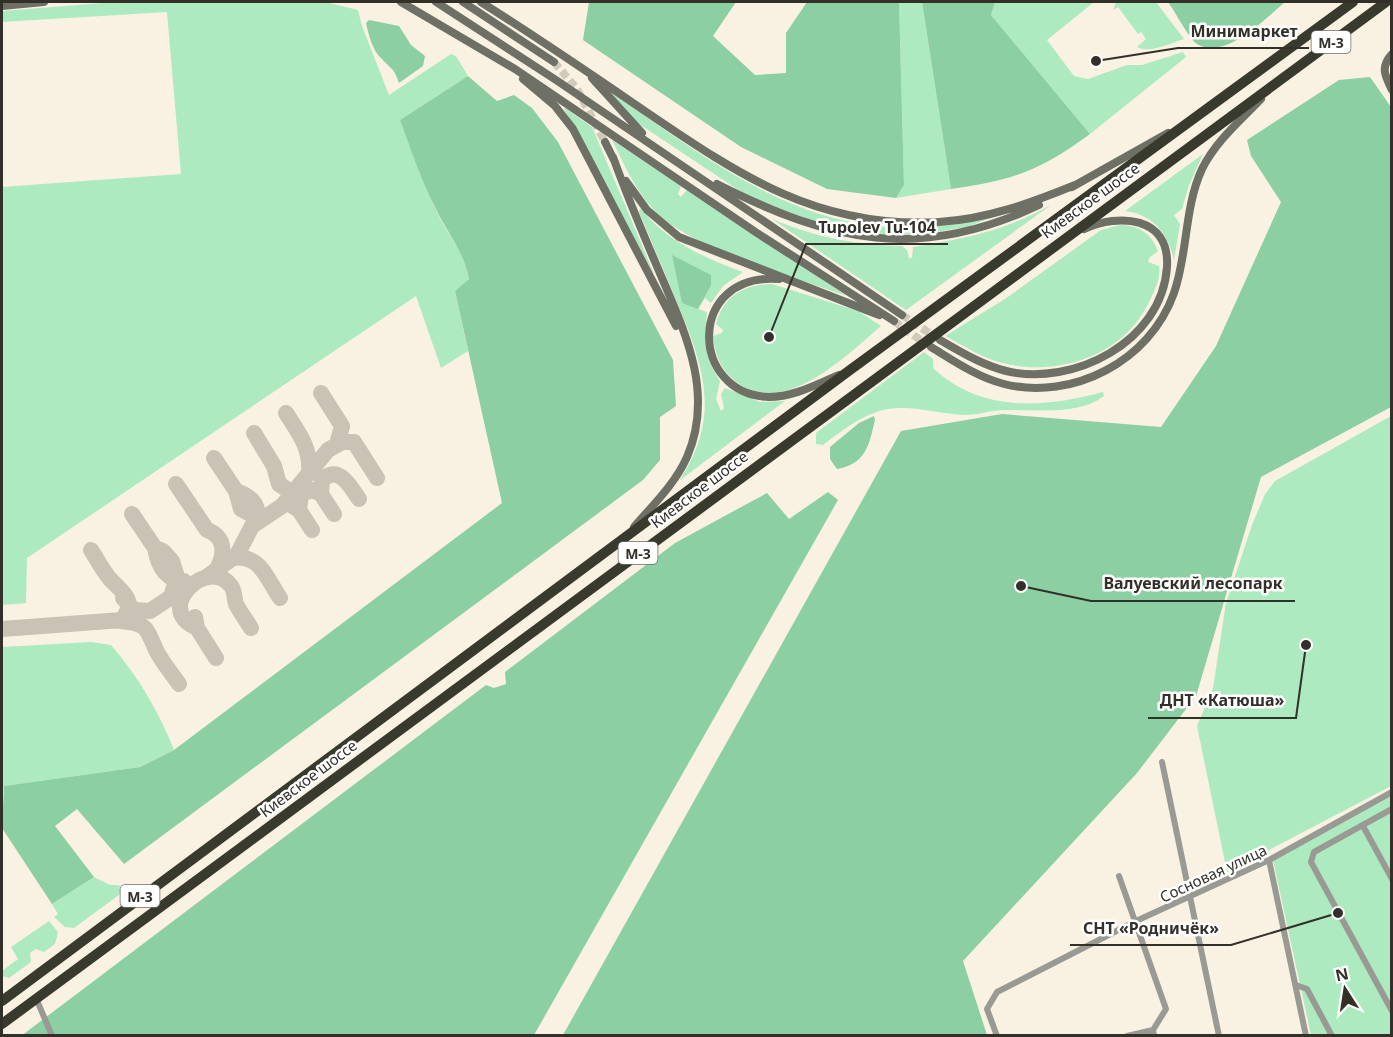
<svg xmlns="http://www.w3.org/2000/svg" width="1393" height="1037" font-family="'Noto Sans',sans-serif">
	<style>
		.green { fill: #adeac0 }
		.forest { fill: #8ccfa2 }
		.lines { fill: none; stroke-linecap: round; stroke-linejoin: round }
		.taxiway { stroke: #c9c2b5; stroke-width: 16 }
		.secondary-tunnel { stroke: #d1cabc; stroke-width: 8; stroke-dasharray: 8 4; stroke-linecap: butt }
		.street { stroke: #989a93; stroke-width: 6 }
		.secondary { stroke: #6e7066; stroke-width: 8 }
		.highway { stroke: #383a2d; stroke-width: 10 }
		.labels { text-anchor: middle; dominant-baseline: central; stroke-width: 5; stroke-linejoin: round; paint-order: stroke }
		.shield { fill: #fff; stroke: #706e6a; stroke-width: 1.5 }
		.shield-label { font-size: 14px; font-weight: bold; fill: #33302a }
		.street-label { font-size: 15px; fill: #33302a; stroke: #fff }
		.leader { fill: none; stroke: #33302a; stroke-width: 2 }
		.callout-dot { fill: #33302a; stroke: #fff; stroke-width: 2 }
		.callout-label { font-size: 16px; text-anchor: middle; font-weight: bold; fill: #33302a; stroke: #fff; stroke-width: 5; stroke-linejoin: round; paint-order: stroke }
	</style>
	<rect width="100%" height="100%" fill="#f9f1e1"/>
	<path class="green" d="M116 2H325L358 10 362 26 389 95 451 54 456 56 468 76 400 120C412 151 423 182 437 212 449 238 463 248 469 279L455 291 468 351 441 368 416 296 27 558 26 603 2 605V187L181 174 167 12 2 22V11Z
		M899 2H922L951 189 896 198 904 185Z
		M995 2H1094L1047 40 1074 76 1088 79 1127 65H1142L1183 52 1186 57 1090 134 991 15Z
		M1116 2H1156L1184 39C1171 43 1150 54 1137 47L1146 39 1141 32 1138 34 1118 7 1113 10Z
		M604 88C692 147 781 222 892 227 928 228 961 222 996 216L967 227 922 234H876L834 228 752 199 633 120Z
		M565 108 592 127 655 276 564 109Z
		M612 140 681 186 678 194 681 197 687 190 847 296C795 278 691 249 654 210 635 190 624 164 612 140Z
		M1203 154 1189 185 1182 209 1174 215 1180 224 1174 260C1169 235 1153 214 1125 211Z
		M1051 205 906 310 772 219C814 237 856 245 902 246L907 250 909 258H912L913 247C967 238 1002 232 1051 205Z
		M640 208C668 242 702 257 743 272L723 286 711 303 705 298 698 309 707 312C705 342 702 354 720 381L716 399 721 411 724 408 721 394 725 388 760 402 785 401 679 481C722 417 704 367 677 302 664 272 652 242 639 212Z
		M1120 225C1138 225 1152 234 1158 251L1149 258 1148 262 1159 266C1162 280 1150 300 1143 313 1114 360 1050 377 999 362 980 357 963 345 945 336L1005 299 1101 230Z
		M772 284 858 311 881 326C847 355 786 417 738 383 721 371 715 355 713 336L722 333 723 330 716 324C724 295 744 285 772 284Z
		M924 352 933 359V368C981 413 1044 408 1103 392L1104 396C1077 416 1038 409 1006 410 992 410 978 415 965 415 937 414 911 404 883 410 862 415 840 432 823 445L816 444V433Z
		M1391 416V786L1227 872 1197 726 1213 688 1226 603 1252 525 1265 494 1275 481Z
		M91 642 111 645C138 676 159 712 174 750L140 767 4 786 2 800V647Z
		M1391 795V1035H1311L1273 860Z
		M94 877 110 885H119L123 892 74 928 65 927 54 917 58 914 52 904Z
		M49 921 58 932 55 944 44 952 36 949 30 953 31 962 9 978 2 976V971L18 959 11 947Z"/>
	<path class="forest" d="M589 2H736L713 36 755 75 786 73V33L807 2H899L904 185 896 198 827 189 741 147 583 40Z
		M922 2H995L991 15 1090 134C1041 170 1012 181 951 189Z
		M1168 2H1285C1266 18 1225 61 1197 44 1189 39 1175 11 1168 2Z
		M369 20 399 26 411 45 425 56 423 66 399 83C394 68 392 70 382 59 372 50 369 36 366 23Z
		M468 76 497 101 514 95 532 108 558 142 673 360 676 406 660 417V460L643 480 124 864 77 809 55 826 94 877 52 904 2 828 4 786 140 767 174 750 502 503 455 291 469 279C464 251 447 233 435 207 421 180 411 149 400 120Z
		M1370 77 1391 107V407L1261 477 1196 696 1137 773 963 961 987 1035H563L901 431 1002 414 1161 427 1216 346 1281 202 1251 156 1247 140 1339 80Z
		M672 255 711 275V285L698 309 682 303Z
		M874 416 875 420C869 445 866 464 837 469L830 459V447L859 423Z
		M828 492 838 500 534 1035 21 1036 486 685 494 688 506 684 505 672 675 543 767 493 789 519Z"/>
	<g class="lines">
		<path class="taxiway" d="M321 393 342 426 337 444
			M286 413C299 434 311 447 309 474
			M254 433 274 466 279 484 291 492 303 491
			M214 458 236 491 241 509 252 515 264 517
			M176 484 207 530C226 537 225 554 217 569
			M236 491C251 496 260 505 257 522
			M321 494 322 480C339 464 350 486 359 499
			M291 505 299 510 312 530
			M299 510 301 494 312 490 321 494 334 514
			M155 548C158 566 165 580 184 581
			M232 558C261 554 266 578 280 598
			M205 578 237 555 252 526 282 506 328 450 342 442H354L377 478
			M123 598 134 610 150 611 171 597 177 577 172 561 163 551 155 548 132 514
			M195 617 197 628 216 658
			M120 621C149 623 146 629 157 652 163 663 172 674 179 684
			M197 628C152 609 208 555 231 586 235 591 234 598 236 604 240 612 246 620 251 628
			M2 629 122 620C137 599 123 593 110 579 103 571 97 559 91 550"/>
		<path class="secondary-tunnel" d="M554 62 577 89 605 142
			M902 315 937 338
			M894 321 927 345"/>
		<path class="street" d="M1162 762 1219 1036
			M1392 809 1314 852 1311 862 1392 1011
			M1363 826 1392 879
			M1269 860 1306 1036
			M1119 876 1166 1009 1153 1030 1154 1036
			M1296 985 1307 989 1332 1036
			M36 998 52 1036
			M997 1036 987 1009 997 992 1136 921 1269 860 1392 792
			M1127 1036 1153 1030"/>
		<path class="secondary" d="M401 2 515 69 757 233 894 321
			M436 2 556 80 902 315
			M463 2 554 62
			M481 2C533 35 585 70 636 105 735 172 814 229 939 222 987 219 1031 203 1075 185
			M2 6 44 2
			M1392 54C1380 67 1385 76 1392 90
			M592 78 642 133
			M523 79 555 106 573 129 676 326
			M605 142 615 162
			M613 157C626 193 641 229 656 264 682 326 716 390 687 457 675 484 653 505 634 527
			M626 181 647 210 679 237 879 315
			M717 184C831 242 919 262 1039 205
			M1072 187 1168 133
			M779 279C686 272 689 395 769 397 794 397 817 384 839 375
			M940 340C961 352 982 365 1006 371 1073 387 1162 342 1167 267 1170 216 1119 213 1084 229
			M931 347C954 361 977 377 1004 384 1073 401 1150 361 1174 293 1188 253 1184 208 1202 169 1216 141 1240 121 1261 99"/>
		<path class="highway" d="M2 1001 850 370 1353 2
			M2 1024 1386 2"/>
	</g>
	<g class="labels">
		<g class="shield">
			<rect x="1311.5" y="31" width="39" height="22" rx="4.5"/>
			<rect x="618.5" y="542" width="39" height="22" rx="4.5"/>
			<rect x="120.5" y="885" width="39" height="22" rx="4.5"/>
		</g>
		<g class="shield-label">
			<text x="1331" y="42">М-3</text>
			<text x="638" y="553">М-3</text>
			<text x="140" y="896">М-3</text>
		</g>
		<g class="street-label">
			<text transform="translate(1090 200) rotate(-36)">Киевское шоссе</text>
			<text transform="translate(699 489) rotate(-37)">Киевское шоссе</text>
			<text transform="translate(308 778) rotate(-37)">Киевское шоссе</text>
			<text transform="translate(1213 873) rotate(-25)">Сосновая улица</text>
		</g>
	</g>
	<path class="leader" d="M1096 61L1178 48H1309M769 337L806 244H948M1021 586L1091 601H1295M1306 645L1296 718H1148M1338 913L1231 945H1070"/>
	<g class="callout-dot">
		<circle cx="1096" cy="61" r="6"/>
		<circle cx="769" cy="337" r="6"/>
		<circle cx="1021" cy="586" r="6"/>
		<circle cx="1306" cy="645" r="6"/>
		<circle cx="1338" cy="913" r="6"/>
	</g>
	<g class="callout-label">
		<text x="1244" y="37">Минимаркет</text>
		<text x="877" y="233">Tupolev Tu-104</text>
		<text x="1193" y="589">Валуевский лесопарк</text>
		<text x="1222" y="706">ДНТ «Катюша»</text>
		<text x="1151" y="934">СНТ «Родничёк»</text>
	</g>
	<rect width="1393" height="1037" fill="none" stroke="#33302a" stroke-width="6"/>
	<g transform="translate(1345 989) rotate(348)" stroke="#ffffff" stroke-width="4.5" paint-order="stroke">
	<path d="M0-4.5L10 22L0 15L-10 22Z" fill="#33302a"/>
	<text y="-9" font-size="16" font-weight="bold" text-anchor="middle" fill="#33302a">N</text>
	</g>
</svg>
